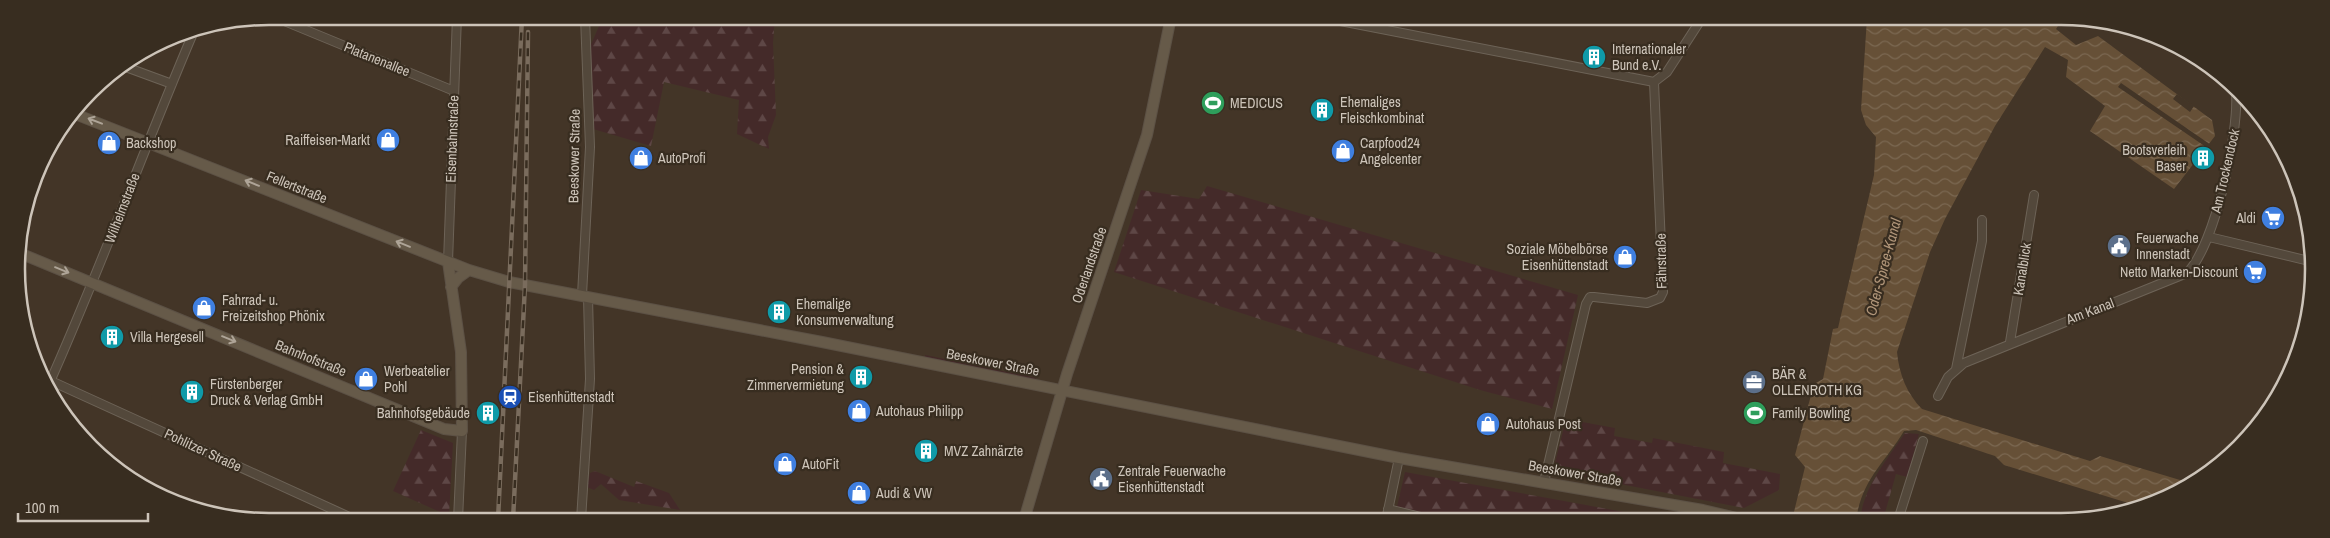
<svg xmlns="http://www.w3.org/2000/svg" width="2330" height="538" font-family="'Archivo Narrow',sans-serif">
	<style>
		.green { fill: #442a29 }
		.forest { fill: url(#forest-firs) }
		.water { fill: url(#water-waves) }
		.pier { fill: #433527 }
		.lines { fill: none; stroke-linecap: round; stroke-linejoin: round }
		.street-casing { stroke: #6d6357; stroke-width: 10 }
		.secondary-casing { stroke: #5c5145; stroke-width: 12 }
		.street { stroke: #53483b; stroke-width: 8 }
		.secondary { stroke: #665a49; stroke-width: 10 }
		.rail-casing { stroke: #7a6c5d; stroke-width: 4.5 }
		.rail { stroke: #382d20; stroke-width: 2.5; stroke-dasharray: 8; stroke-linecap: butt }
		.oneway { stroke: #aea497 }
		.labels { text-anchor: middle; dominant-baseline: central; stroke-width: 4.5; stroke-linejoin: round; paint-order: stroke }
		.poi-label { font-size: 14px; fill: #cdc4b9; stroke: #382d20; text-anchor: start }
		.street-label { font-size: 14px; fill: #cdc4b9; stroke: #382d20 }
		.water-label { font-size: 15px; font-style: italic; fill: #b09579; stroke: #382d20 }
		.rim { fill: none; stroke: #cdc4b9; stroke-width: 2.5 }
	</style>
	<defs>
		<pattern id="forest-firs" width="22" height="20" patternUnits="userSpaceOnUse" patternTransform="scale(1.25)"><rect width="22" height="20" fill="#442a29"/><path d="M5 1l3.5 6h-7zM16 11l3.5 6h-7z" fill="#5e4746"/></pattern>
		<pattern id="water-waves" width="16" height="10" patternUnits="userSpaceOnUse" patternTransform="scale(1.25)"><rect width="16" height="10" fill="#665037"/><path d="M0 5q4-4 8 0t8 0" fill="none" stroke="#7b6852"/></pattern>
	</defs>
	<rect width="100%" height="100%" fill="#433527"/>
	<path class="green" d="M925 355 1036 378 1035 381 925 358Z"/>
	<path class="forest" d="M603 17H775L773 43 776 115 768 137 769 149 737 134 739 100 664 82 651 146 593 129 589 49Z
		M1207 186 1578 295 1552 409 1480 390 1114 272 1141 190 1199 199Z
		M1566 419 1615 428 1614 436 1652 443 1653 438 1724 452 1723 463 1780 474 1779 490 1744 508 1553 471Z
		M421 430 453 443 449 516 393 491Z
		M1905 433 1919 434 1907 477 1896 474 1883 520H1860C1864 486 1886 461 1905 433Z
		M595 471 634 487 636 481 669 493 680 510 619 500 601 484 594 490 587 487 590 473Z
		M1405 472 1668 520H1394Z"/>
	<path class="water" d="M1867 18H2063L2056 29 2076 45 2098 36 2212 120 2215 136 2174 189 2090 131 2105 106 2066 77 2068 60 2045 47 1995 126 1945 219 1930 252 1897 352C1899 374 1907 394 1922 409L2090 461 2100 456 2190 483 2173 496 2138 506 2004 465 1995 456 1916 430 1904 431C1884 464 1862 479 1856 520H1792L1805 467 1795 455 1814 384 1823 379 1833 329 1838 328 1874 175 1876 137 1866 125 1861 110Z"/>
	<path class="pier" d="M2121 83 2211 145 2209 149 2118 87Z
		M2177 94 2194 106 2190 112 2173 99Z"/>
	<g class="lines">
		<g class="street-casing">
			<path id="street" d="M272 16 454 91
				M1325 18 1654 82 1667 72 1702 18
				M123 66 172 84
				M2209 237 2309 261
				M448 262 457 16
				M582 295 590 147 585 17
				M2010 342 2034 195
				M1956 369 1982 241V220
				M51 381 356 520
				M49 384C101 268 144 148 194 31
				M1938 396 1948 377 1964 363 2187 273C2215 245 2239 133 2236 93
				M1544 482 1586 304 1590 297H1594L1647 303 1660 298 1663 292 1654 82
				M1388 509 1433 520
				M458 520 462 431
				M581 520 590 379 588 297
				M1386 520 1399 458
				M1898 520 1923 441"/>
		</g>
		<g class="secondary-casing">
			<path id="secondary" d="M75 114 469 270 509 282 822 342 1399 458 1703 510 1745 520
				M17 252 444 429 462 431 461 352 448 262
				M451 287 458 278 469 270
				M1024 520 1067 374 1147 135 1171 17"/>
		</g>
		<use href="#street" class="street"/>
		<use href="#secondary" class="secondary"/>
		<g class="rail-casing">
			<path id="rail" d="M498 520 522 17
				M513 520 525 285 528 32"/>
		</g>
		<use href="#rail" class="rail"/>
	</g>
	<defs><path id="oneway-shaft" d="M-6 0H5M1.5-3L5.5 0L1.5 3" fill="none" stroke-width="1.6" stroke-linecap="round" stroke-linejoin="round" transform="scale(1.25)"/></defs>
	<g class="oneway">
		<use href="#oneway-shaft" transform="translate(95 121) rotate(-159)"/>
		<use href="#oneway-shaft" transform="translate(252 183) rotate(-158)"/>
		<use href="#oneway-shaft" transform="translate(403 244) rotate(-158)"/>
		<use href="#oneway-shaft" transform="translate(62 270) rotate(22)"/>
		<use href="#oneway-shaft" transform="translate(229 339) rotate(22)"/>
	</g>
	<defs>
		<g id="building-disc" transform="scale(1.25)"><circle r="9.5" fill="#0f9aa8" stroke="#382d20"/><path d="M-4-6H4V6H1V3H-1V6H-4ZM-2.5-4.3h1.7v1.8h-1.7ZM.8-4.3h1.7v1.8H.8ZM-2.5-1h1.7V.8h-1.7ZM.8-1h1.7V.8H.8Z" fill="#fff"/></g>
		<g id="stadium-disc" transform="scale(1.25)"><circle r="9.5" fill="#2e9e5b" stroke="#382d20"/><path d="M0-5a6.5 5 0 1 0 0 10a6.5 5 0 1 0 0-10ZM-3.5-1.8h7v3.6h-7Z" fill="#fff"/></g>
		<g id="shop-disc" transform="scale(1.25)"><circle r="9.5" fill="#3f7fe0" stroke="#382d20"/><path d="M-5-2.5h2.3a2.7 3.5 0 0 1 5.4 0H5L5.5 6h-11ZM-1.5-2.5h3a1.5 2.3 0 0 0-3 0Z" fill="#fff"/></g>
		<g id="supermarket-disc" transform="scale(1.25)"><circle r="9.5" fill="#3f7fe0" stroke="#382d20"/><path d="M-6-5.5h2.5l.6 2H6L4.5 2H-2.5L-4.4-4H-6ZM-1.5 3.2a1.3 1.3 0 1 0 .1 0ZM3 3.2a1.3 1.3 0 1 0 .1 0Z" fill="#fff"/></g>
		<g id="civic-disc" transform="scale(1.25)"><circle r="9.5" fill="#5c6f8a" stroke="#382d20"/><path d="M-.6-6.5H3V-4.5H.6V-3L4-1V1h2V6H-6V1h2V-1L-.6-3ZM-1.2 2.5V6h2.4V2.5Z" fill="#fff"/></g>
		<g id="office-disc" transform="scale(1.25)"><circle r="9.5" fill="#5c6f8a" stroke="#382d20"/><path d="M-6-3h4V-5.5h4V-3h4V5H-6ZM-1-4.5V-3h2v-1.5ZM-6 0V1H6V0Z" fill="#fff"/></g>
		<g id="station-disc" transform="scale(1.25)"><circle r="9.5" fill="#1a4fb4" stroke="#382d20"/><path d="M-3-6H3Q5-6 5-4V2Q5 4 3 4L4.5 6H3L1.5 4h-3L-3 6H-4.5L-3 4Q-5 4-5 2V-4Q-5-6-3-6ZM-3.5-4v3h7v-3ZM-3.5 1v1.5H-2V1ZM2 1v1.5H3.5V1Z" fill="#fff"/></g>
	</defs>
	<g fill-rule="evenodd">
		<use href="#building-disc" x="1594" y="57"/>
		<use href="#stadium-disc" x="1213" y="103"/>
		<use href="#building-disc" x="1322" y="110"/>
		<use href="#shop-disc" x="388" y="140"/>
		<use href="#shop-disc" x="109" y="143"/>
		<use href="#shop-disc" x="1343" y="151"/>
		<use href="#shop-disc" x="641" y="158"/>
		<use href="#building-disc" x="2203" y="158"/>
		<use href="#supermarket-disc" x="2273" y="218"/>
		<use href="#civic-disc" x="2119" y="246"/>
		<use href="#shop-disc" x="1625" y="257"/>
		<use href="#supermarket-disc" x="2255" y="272"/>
		<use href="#shop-disc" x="204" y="308"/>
		<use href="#building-disc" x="779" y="312"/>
		<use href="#building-disc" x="112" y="337"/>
		<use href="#building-disc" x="861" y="377"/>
		<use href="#shop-disc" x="366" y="379"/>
		<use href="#office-disc" x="1754" y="382"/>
		<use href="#building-disc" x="192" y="392"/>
		<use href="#station-disc" x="510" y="397"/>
		<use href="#shop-disc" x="859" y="411"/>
		<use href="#building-disc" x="488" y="413"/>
		<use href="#stadium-disc" x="1755" y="413"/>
		<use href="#shop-disc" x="1488" y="424"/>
		<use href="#building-disc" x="926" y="451"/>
		<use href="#shop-disc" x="785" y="464"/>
		<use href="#civic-disc" x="1101" y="479"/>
		<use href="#shop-disc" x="859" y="493"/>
	</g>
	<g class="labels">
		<g class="poi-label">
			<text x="1612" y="49">Internationaler<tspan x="1612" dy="16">Bund e.V.</tspan></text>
			<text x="1340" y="102">Ehemaliges<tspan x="1340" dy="16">Fleischkombinat</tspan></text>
			<text x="1230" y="103">MEDICUS</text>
			<text x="370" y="140" text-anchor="end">Raiffeisen-Markt</text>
			<text x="126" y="143">Backshop</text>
			<text x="1360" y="143">Carpfood24<tspan x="1360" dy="16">Angelcenter</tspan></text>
			<text x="2186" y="150" text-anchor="end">Bootsverleih<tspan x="2186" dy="16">Baser</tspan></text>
			<text x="658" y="158">AutoProfi</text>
			<text x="2256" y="218" text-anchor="end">Aldi</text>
			<text x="2136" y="238">Feuerwache<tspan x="2136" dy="16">Innenstadt</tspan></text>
			<text x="1608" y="249" text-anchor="end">Soziale Möbelbörse<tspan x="1608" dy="16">Eisenhüttenstadt</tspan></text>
			<text x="2238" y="272" text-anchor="end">Netto Marken-Discount</text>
			<text x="222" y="300">Fahrrad- u.<tspan x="222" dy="16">Freizeitshop Phönix</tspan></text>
			<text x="796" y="304">Ehemalige<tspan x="796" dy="16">Konsumverwaltung</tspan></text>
			<text x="130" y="337">Villa Hergesell</text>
			<text x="844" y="369" text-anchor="end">Pension &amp;<tspan x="844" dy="16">Zimmervermietung</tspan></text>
			<text x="384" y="371">Werbeatelier<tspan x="384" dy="16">Pohl</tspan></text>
			<text x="1772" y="374">BÄR &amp;<tspan x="1772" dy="16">OLLENROTH KG</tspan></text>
			<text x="210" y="384">Fürstenberger<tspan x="210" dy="16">Druck &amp; Verlag GmbH</tspan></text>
			<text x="528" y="397">Eisenhüttenstadt</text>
			<text x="876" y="411">Autohaus Philipp</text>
			<text x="470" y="413" text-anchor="end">Bahnhofsgebäude</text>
			<text x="1772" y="413">Family Bowling</text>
			<text x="1506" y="424">Autohaus Post</text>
			<text x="944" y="451">MVZ Zahnärzte</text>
			<text x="802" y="464">AutoFit</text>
			<text x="1118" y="471">Zentrale Feuerwache<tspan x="1118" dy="16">Eisenhüttenstadt</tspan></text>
			<text x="876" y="493">Audi &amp; VW</text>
		</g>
		<g class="street-label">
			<text transform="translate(377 59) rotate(22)">Platanenallee</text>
			<text transform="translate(452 139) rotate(-88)">Eisenbahnstraße</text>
			<text transform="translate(574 156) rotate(-89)">Beeskower Straße</text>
			<text transform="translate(2225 171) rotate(-77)">Am Trockendock</text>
			<text transform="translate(297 187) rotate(22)">Fellertstraße</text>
			<text transform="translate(122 208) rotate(-69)">Wilhelmstraße</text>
			<text transform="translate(1661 261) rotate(-91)">Fährstraße</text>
			<text transform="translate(1089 265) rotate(-71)">Oderlandstraße</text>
			<text transform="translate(2022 269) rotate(-81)">Kanalblick</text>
			<text transform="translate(2090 311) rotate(-21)">Am Kanal</text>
			<text transform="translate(311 358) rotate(22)">Bahnhofstraße</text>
			<text transform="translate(993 362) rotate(11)">Beeskower Straße</text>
			<text transform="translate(203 450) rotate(25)">Pohlitzer Straße</text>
			<text transform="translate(1575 473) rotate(10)">Beeskower Straße</text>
		</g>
		<g class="water-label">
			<text transform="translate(1883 267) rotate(-75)">Oder-Spree-Kanal</text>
		</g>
	</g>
	<path d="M0 0H2330V538H0ZM269 25H2061A244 244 0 0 1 2305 269V269A244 244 0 0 1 2061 513H269A244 244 0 0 1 25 269V269A244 244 0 0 1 269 25Z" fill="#382d20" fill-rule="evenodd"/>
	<path class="rim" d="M269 25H2061A244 244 0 0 1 2305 269V269A244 244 0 0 1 2061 513H269A244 244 0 0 1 25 269V269A244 244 0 0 1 269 25Z"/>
	<path d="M18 513v8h130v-8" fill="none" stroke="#cdc4b9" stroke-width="2.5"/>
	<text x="25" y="513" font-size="15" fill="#cdc4b9" stroke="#382d20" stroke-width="4" paint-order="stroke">100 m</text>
</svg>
